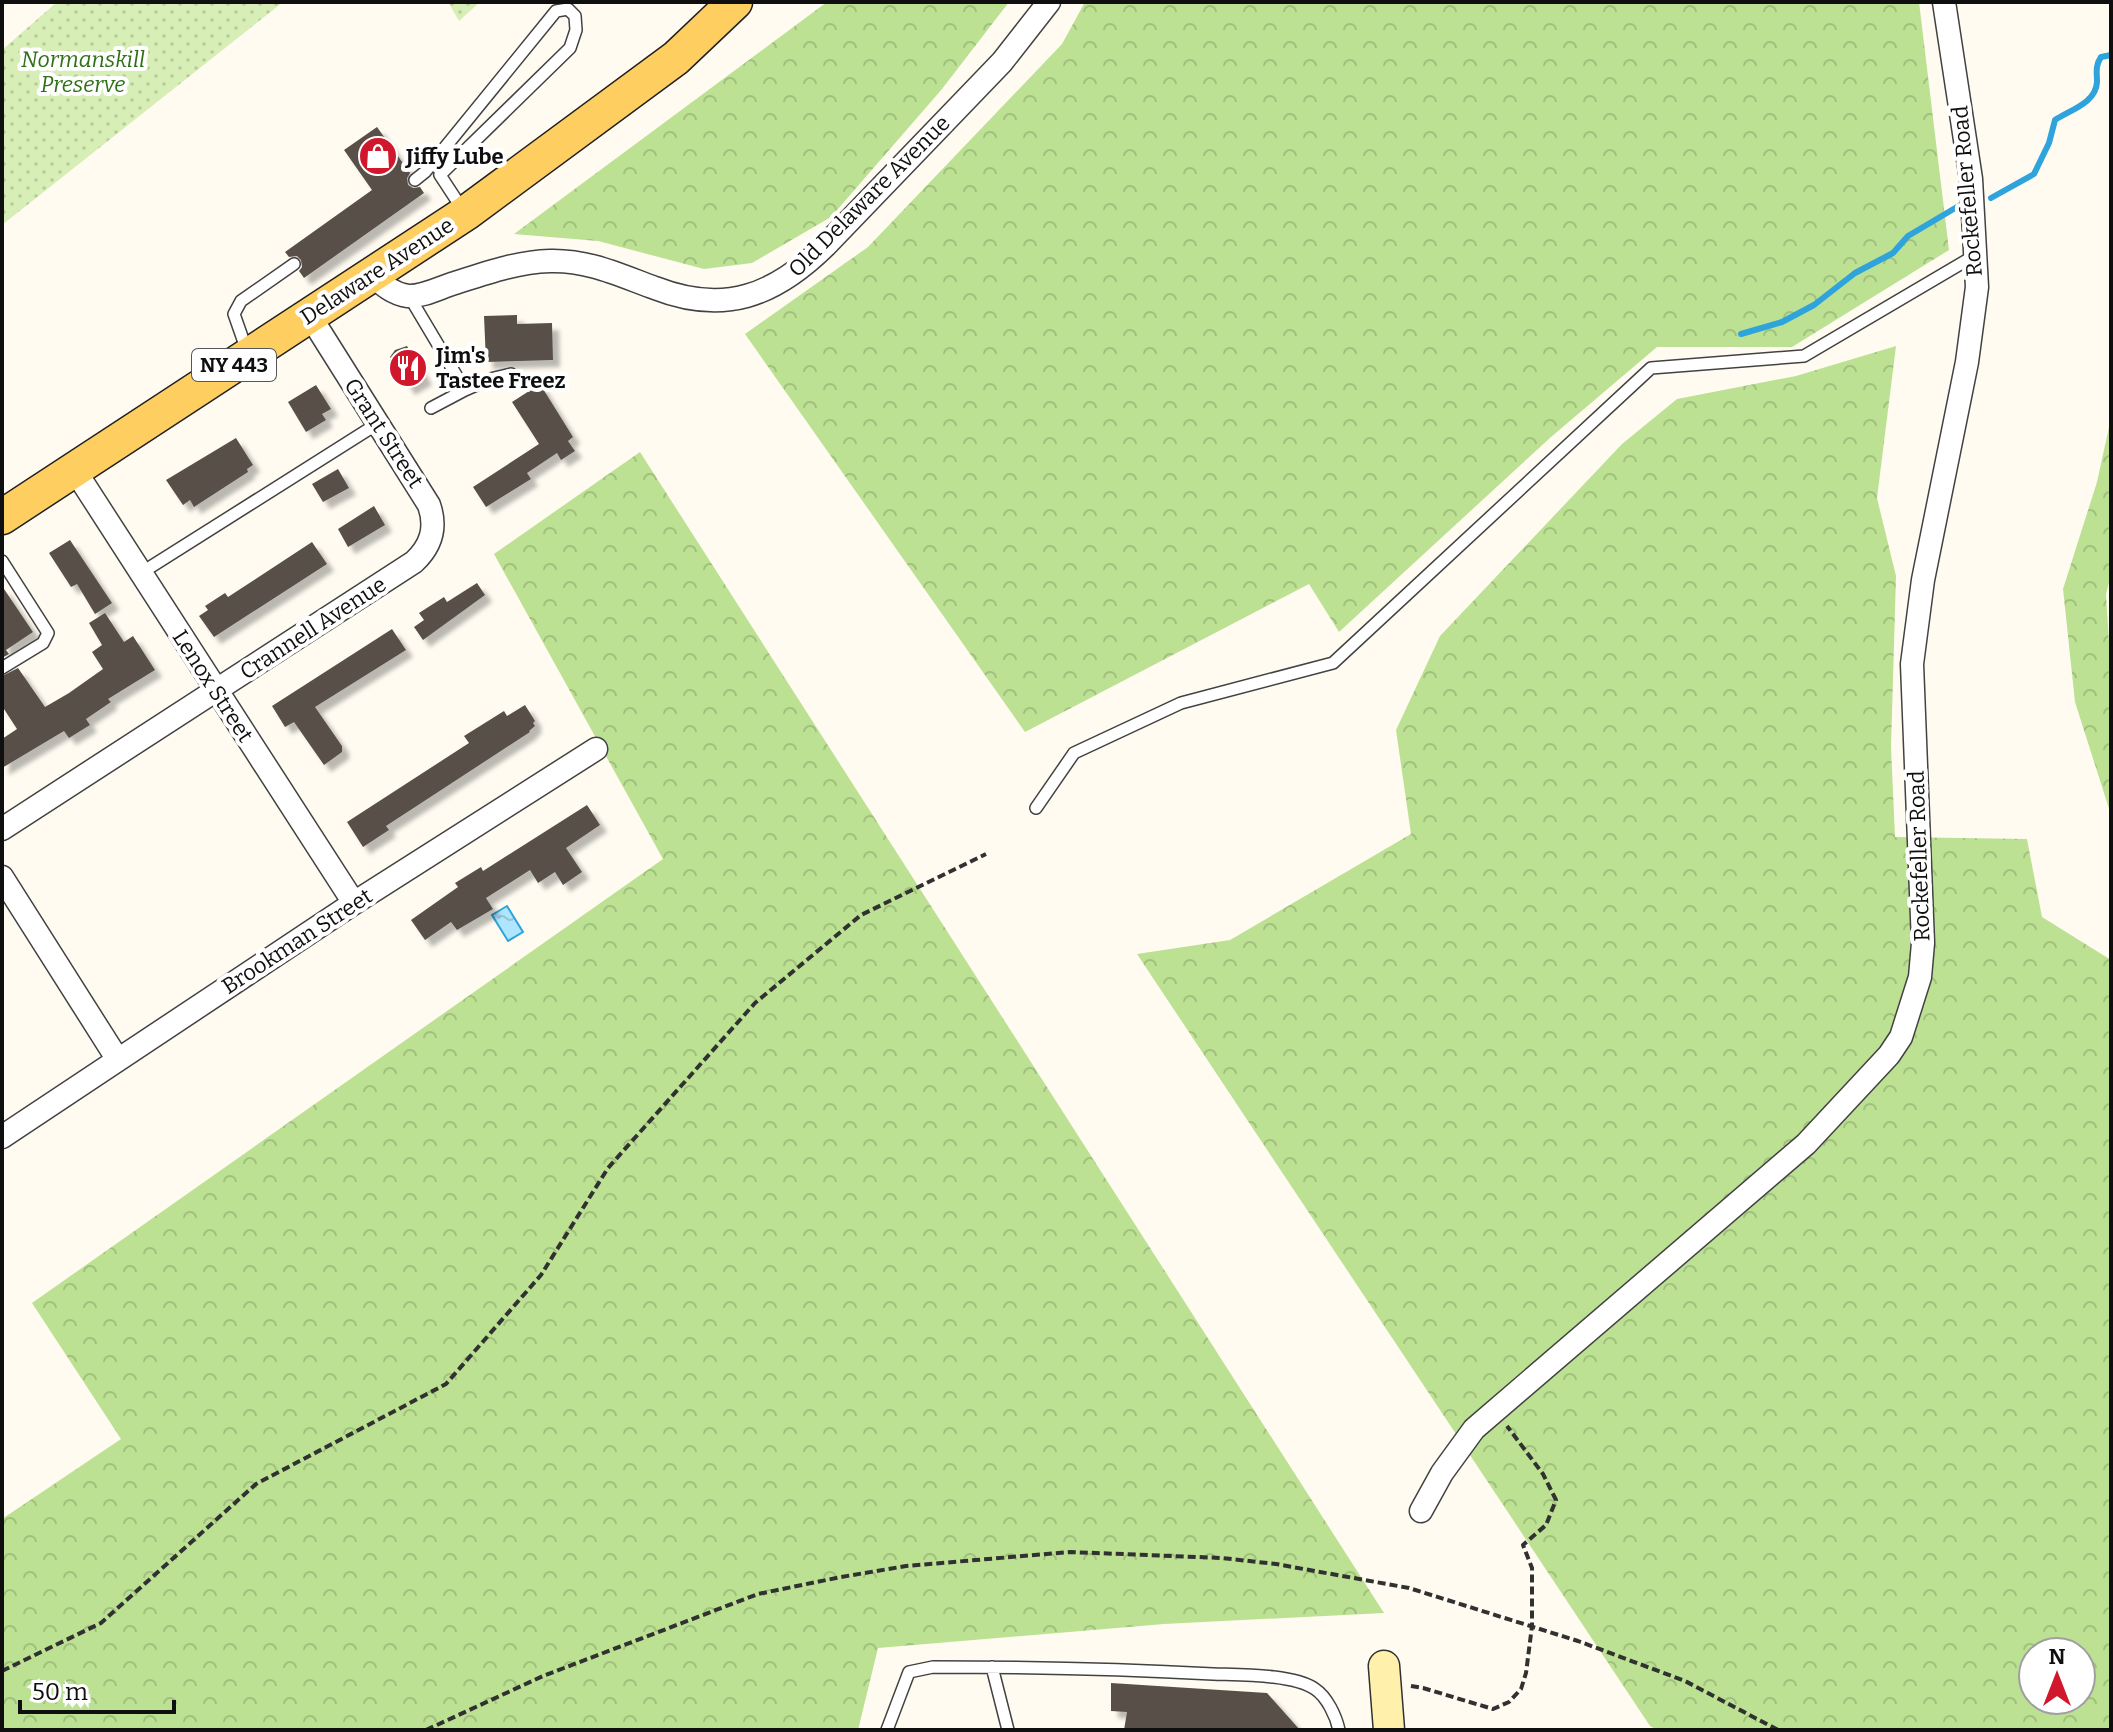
<svg xmlns="http://www.w3.org/2000/svg" width="2113" height="1732" font-family="Bitter,serif">
	<style>
		.grass { fill: url(#grass-dots) }
		.forest { fill: url(#forest-crowns); fill-rule: evenodd }
		.water { fill: url(#water-ripples); stroke: #2ea3dc; stroke-width: 2 }
		.lines { fill: none; stroke-linecap: round; stroke-linejoin: round }
		.stream { stroke: #2ea3dc; stroke-width: 6 }
		.building { fill: #594f4a; filter: url(#shadow) }
		.lane-casing { stroke: #424242; stroke-width: 14 }
		.street-casing { stroke: #424242; stroke-width: 25 }
		.secondary-casing { stroke: #313131; stroke-width: 33 }
		.primary-casing { stroke: #202020; stroke-width: 37 }
		.path { stroke: #313131; stroke-width: 4; stroke-dasharray: 8 4; stroke-linecap: butt }
		.lane { stroke: #fff; stroke-width: 11 }
		.street { stroke: #fff; stroke-width: 22 }
		.secondary { stroke: #fff0ac; stroke-width: 30 }
		.primary { stroke: #ffce61; stroke-width: 34 }
		.labels { text-anchor: middle; dominant-baseline: central; stroke-width: 8; stroke-linejoin: round; paint-order: stroke }
		.shield { fill: #fff; stroke: #575757; stroke-width: 2 }
		.shield-label { font-size: 20px; font-weight: bold; fill: #0f0f0f }
		.park-label { font-size: 22px; font-style: italic; fill: #2f6f17; stroke: #fff }
		.poi-label { font-size: 22px; font-weight: bold; fill: #0f0f0f; stroke: #fff; text-anchor: start }
		.street-label { font-size: 22px; fill: #0f0f0f; stroke: #fff }
	</style>
	<defs>
		<pattern id="grass-dots" width="8" height="8" patternUnits="userSpaceOnUse" patternTransform="scale(2)"><rect width="8" height="8" fill="#d7efb6"/><path d="M2 2h.1M6 6h.1" fill="none" stroke="#b7cc9b" stroke-width="1.8" stroke-linecap="round"/></pattern>
		<pattern id="forest-crowns" width="20" height="18" patternUnits="userSpaceOnUse" patternTransform="scale(2)"><rect width="20" height="18" fill="#bce193"/><path d="M2 6a3 3 0 1 1 6 0M12 15a3 3 0 1 1 6 0" fill="none" stroke="#a0c07e"/></pattern>
		<pattern id="water-ripples" width="26" height="14" patternUnits="userSpaceOnUse" patternTransform="scale(2)"><rect width="26" height="14" fill="#afe5fd"/><path d="M2 4q2-2 4 0t4 0M15 11q2-2 4 0t4 0" fill="none" stroke="#95c3d8"/></pattern>
		<filter id="shadow"><feDropShadow dx="7" dy="7" stdDeviation="2" flood-color="#0004"/></filter>
	</defs>
	<rect width="100%" height="100%" fill="#fffbf1"/>
	<path class="grass" d="M57 2H283L2 225V50Z
		M448 2H480L459 21Z"/>
	<path class="forest" d="M827 2H1009L942 89 831 217 752 263 704 269 598 241 514 234Z
		M1085 2H1919L1949 250 1792 347H1657L1551 437 1339 632 1309 584 1025 732 745 334 868 247 1062 44Z
		M1896 346 1877 498 1896 576 1891 747 1895 837 2027 839 2042 917 2111 960V1730H1657L1650 1726 1137 954 1230 940 1411 834 1396 730 1440 636 1622 444 1677 399 1796 376ZM2033 1652H2081V1700H2033Z
		M2111 418V575L2106 594 2111 673V815L2075 702 2063 589 2097 482Z
		M640 452 1384 1613 1164 1624 878 1648 858 1730H2V1519L121 1439 32 1303 663 859 494 554Z"/>
	<path class="water" d="M507 906 523 932 508 941 492 915Z"/>
	<g class="lines">
		<path class="stream" d="M1991 198 2034 174 2049 143 2055 120C2070 110 2096 103 2097 82 2097 72 2095 66 2101 57L2111 55
			M1741 334 1782 322 1814 305 1855 273 1893 253 1908 236 1962 204"/>
	</g>
	<path class="building" d="M377 127 410 173 407 178 408 185 413 188 420 187 424 193 304 278 299 271 302 267 301 260 297 256 289 257 285 252 372 190 344 150Z
		M517 315V324L552 323 553 360 486 362 484 316Z
		M407 346 425 378 408 388 390 357 395 350Z
		M540 384 573 437 568 441 575 451 561 460 557 453 527 473 531 479 486 507 473 487 539 444 512 402Z
		M316 385 331 409 322 414 326 420 306 432 288 402Z
		M236 438 253 465 247 469 248 472 194 507 190 500 183 505 166 480Z
		M338 469 349 488 323 502 312 484Z
		M374 506 385 525 348 547 338 529Z
		M70 540 112 603 95 614 77 584 71 587 49 553Z
		M312 542 327 564 214 637 199 616 208 610 205 606 225 593 228 597Z
		M477 583 485 595 423 640 414 627 424 620 419 613 444 597 447 602Z
		M2 586 33 632 6 650 9 654 2 658Z
		M105 613 124 642 133 636 155 670 108 699 111 702 86 719 90 725 69 738 64 731 2 768V739L17 729 2 706V676L18 668 45 707 69 693 103 669 92 652 102 645 89 623Z
		M392 629 406 650 315 707 342 746V752L324 765 294 722 285 727 272 706Z
		M525 705 535 721 533 723 535 726 529 731 530 732 386 826 389 830 363 847 347 822 469 743 464 736 504 711 507 716Z
		M587 805 600 825 566 848 582 872 563 885 555 872 538 883 530 870 486 898 493 909 457 930 451 922 425 940 411 920 458 887 455 883 481 867 483 871Z
		M1111 1683 1267 1693 1300 1730H1124L1127 1712 1111 1711Z"/>
	<g class="lines">
		<g class="lane-casing">
			<path id="lane" d="M415 180 425 172 556 11 568 9 575 16 576 30 570 48 440 175 463 210
				M409 296 465 390 490 379 511 374
				M247 351 234 314 241 301 294 264
				M431 408 465 390
				M2 561 48 633 43 643 2 668
				M141 573 377 424
				M1036 808 1074 753 1181 703 1333 663 1651 368 1804 356 1974 256
				M992 1667 1008 1730
				M887 1730 909 1672 933 1667C1026 1667 1119 1669 1213 1674 1240 1675 1293 1674 1315 1689 1327 1697 1336 1716 1339 1730"/>
		</g>
		<g class="street-casing">
			<path id="street" d="M372 275C383 285 393 294 408 296 423 297 441 287 455 283 486 273 517 262 550 261 589 260 619 275 655 288 724 315 774 296 825 246L1002 62 1049 2
				M74 469 354 903
				M2 829 414 562C431 546 437 528 429 505L310 316
				M2 877 118 1060
				M2 1137 354 903 596 749
				M1421 1511 1442 1473 1474 1429 1806 1144 1889 1055 1901 1037 1920 977 1923 943 1912 664 1923 580 1967 362 1977 287 1971 179 1944 2"/>
		</g>
		<g class="secondary-casing">
			<path id="secondary" d="M1384 1666 1389 1730"/>
		</g>
		<g class="primary-casing">
			<path id="primary" d="M2 517 466 213 676 58 735 2"/>
		</g>
		<path class="path" d="M2 1671 101 1623 256 1484 446 1384 541 1275 608 1168 755 1003 861 915 986 854
			M1411 1686 1423 1688 1493 1709 1509 1702 1521 1689 1526 1673 1532 1626V1568L1523 1545 1546 1525 1556 1500 1543 1474 1507 1426
			M426 1730 543 1676 758 1594 841 1577 906 1566 1070 1552 1222 1558 1276 1564 1409 1588 1578 1641 1685 1681 1778 1730"/>
		<use href="#lane" class="lane"/>
		<use href="#street" class="street"/>
		<use href="#secondary" class="secondary"/>
		<use href="#primary" class="primary"/>
	</g>
	<defs>
		<g id="shop-disc" transform="scale(2)"><circle r="9.5" fill="#d0172c" stroke="#fff"/><path d="M-5-2.5h2.3a2.7 3.5 0 0 1 5.4 0H5L5.5 6h-11ZM-1.5-2.5h3a1.5 2.3 0 0 0-3 0Z" fill="#fff"/></g>
		<g id="restaurant-disc" transform="scale(2)"><circle r="9.5" fill="#d0172c" stroke="#fff"/><path d="M-5-6h1v4h1v-4h1v4h1v-4h1v5L-1.5 .5V6h-2V.5L-5-1ZM5-6V6H3V1.5H1.5Q1.5-4 5-6Z" fill="#fff"/></g>
	</defs>
	<g fill-rule="evenodd">
		<use href="#shop-disc" x="378" y="156"/>
		<use href="#restaurant-disc" x="408" y="368"/>
	</g>
	<g class="labels">
		<rect class="shield" x="192" y="349" width="84" height="32" rx="6"/>
		<g class="shield-label">
			<text x="234" y="365">NY 443</text>
		</g>
		<g class="park-label">
			<text x="83" y="59">Normanskill<tspan x="83" dy="25">Preserve</tspan></text>
		</g>
		<g class="poi-label">
			<text x="406" y="156">Jiffy Lube</text>
			<text x="436" y="355">Jim's<tspan x="436" dy="25">Tastee Freez</tspan></text>
		</g>
		<g class="street-label">
			<text transform="translate(1967 191) rotate(-95)">Rockefeller Road</text>
			<text transform="translate(869 196) rotate(-45)">Old Delaware Avenue</text>
			<text transform="translate(377 271) rotate(-33)">Delaware Avenue</text>
			<text transform="translate(384 433) rotate(57)">Grant Street</text>
			<text transform="translate(313 628) rotate(-33)">Crannell Avenue</text>
			<text transform="translate(213 686) rotate(57)">Lenox Street</text>
			<text transform="translate(1919 856) rotate(-92)">Rockefeller Road</text>
			<text transform="translate(297 941) rotate(-33)">Brookman Street</text>
		</g>
	</g>
	<rect width="2113" height="1732" fill="none" stroke="#0f0f0f" stroke-width="8"/>
	<g transform="translate(2057 1676)"><circle r="38" fill="#ffffff" stroke="#9f9f9f" stroke-width="2"/>
	<path d="M0-6L14 30L0 20L-14 30Z" fill="#d0172c"/>
	<text y="-12" font-size="22" font-weight="bold" text-anchor="middle" fill="#0f0f0f">N</text>
	</g>
	<path d="M20 1700v12h154v-12" fill="none" stroke="#0f0f0f" stroke-width="4"/>
	<text x="32" y="1700" font-size="24" fill="#0f0f0f" stroke="#ffffff" stroke-width="6" paint-order="stroke">50 m</text>
</svg>
